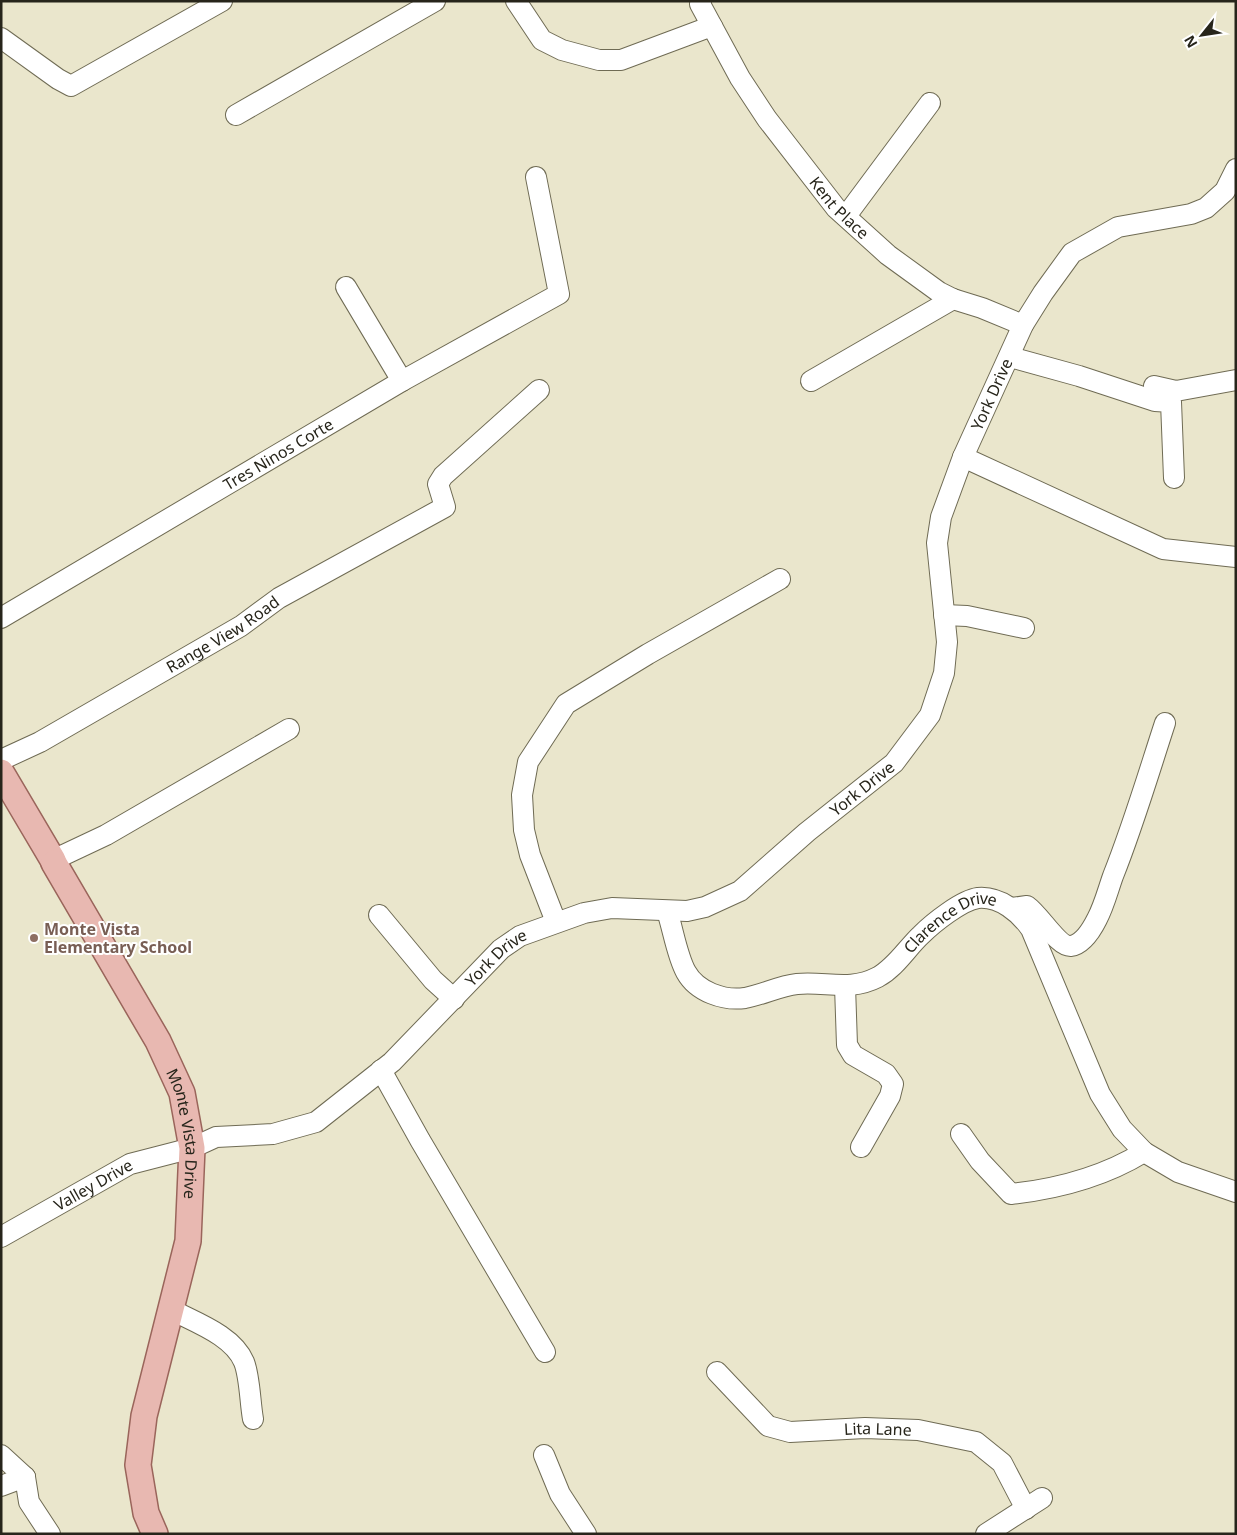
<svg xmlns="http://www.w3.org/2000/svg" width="1237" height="1535" font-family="'Noto Sans',sans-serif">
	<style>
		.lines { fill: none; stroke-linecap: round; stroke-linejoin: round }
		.minor-casing { stroke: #6f6b54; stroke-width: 22 }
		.major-casing { stroke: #9a655b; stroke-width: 28 }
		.minor { stroke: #fff; stroke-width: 20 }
		.major { stroke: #e8b8b1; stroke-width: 25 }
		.education-dot { fill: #8d6e63; stroke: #fff; stroke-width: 2 }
		.labels { text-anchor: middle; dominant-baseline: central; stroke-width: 4; stroke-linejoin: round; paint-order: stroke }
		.street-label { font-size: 16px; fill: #27251b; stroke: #fff }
		.education-label { font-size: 16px; font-weight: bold; fill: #785e54; stroke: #fff; text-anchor: start }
	</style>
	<rect width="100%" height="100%" fill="#eae6cc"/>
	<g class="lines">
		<g class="minor-casing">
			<g id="minor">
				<path d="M516 1 542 40 562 50 599 60H621L712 26"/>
				<path id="s1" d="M701 1 700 4 740 78 767 119 836 208 888 255 939 292 953 299 982 308 1023 325"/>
				<path d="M1 38 58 79 71 86 222 1"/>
				<path d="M236 115 435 1"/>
				<path d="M846 216 930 103"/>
				<path d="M346 287 402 381"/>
				<path d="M1010 357 1079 376 1155 401 1171 402 1174 478"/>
				<path d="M811 381 953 299"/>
				<path d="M1154 386 1176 391 1236 380"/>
				<path d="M963 457 1163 549 1236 557"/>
				<path d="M944 615 967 616 1024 628"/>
				<path id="s2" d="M1 618 402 381 559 294 536 177"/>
				<path id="s3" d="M1 760 40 742 241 626 279 598 445 507 438 484 443 476 539 390"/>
				<path d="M54 863 53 860 106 835 289 729"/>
				<path d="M1012 908 1027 906C1040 915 1058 947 1071 946 1083 944 1092 929 1097 919 1104 906 1108 890 1113 876 1133 826 1148 775 1165 723"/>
				<path id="s4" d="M667 911C673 929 677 956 686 972 697 992 724 1001 745 998 762 995 779 986 797 984 826 981 849 992 878 977 896 967 907 948 921 935 933 923 962 900 978 898 1000 896 1020 913 1031 929L1100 1094 1122 1129 1144 1152 1178 1172 1236 1192"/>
				<path d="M379 915 433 980 454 999"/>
				<path d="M556 922 530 855 524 830 522 795 528 762 566 704 648 654 780 579"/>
				<path d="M845 986 847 1045 853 1055 886 1074 893 1084 890 1096 861 1147"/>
				<path d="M381 1070 420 1140 545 1352"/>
				<path d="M961 1134 980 1161 1011 1194C1057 1189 1105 1176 1144 1152"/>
				<path id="s5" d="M1 1237 130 1164 192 1148 216 1137 273 1134 316 1122 392 1062 501 949 520 936 584 913 612 908 687 911 705 907 740 891 807 832 894 763 930 715 944 673 947 642 937 543 941 517 963 457 1023 325 1043 293 1072 253 1118 227 1191 214 1206 208 1225 191 1236 169"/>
				<path d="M170 1309C194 1322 233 1335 244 1362 250 1377 250 1403 253 1419"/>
				<path id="s6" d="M717 1372 768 1426 790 1432 865 1428 918 1430 976 1442 1002 1463 1026 1509"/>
				<path d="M1 1455 25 1477"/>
				<path d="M544 1455 560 1494 586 1534"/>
				<path d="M25 1477 29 1502 50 1534"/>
				<path d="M1 1486 25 1477"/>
				<path d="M986 1534 1042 1498"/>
			</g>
		</g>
		<g class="major-casing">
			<g id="major">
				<path d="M1 772 53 860"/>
				<path id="s7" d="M54 863 158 1041 182 1093 192 1148 188 1241 144 1416 138 1465 146 1513 155 1534"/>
			</g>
		</g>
		<use href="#minor" class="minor"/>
		<use href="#major" class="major"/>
	</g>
	<circle class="education-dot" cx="34" cy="938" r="5"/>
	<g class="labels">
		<g class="street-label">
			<text stroke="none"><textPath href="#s1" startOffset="251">Kent Place</textPath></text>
			<text stroke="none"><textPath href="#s5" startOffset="1440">York Drive</textPath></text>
			<text stroke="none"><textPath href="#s2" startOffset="322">Tres Ninos Corte</textPath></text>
			<text stroke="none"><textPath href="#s3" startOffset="255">Range View Road</textPath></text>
			<text stroke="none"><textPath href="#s5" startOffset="1005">York Drive</textPath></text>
			<text stroke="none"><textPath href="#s4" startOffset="362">Clarence Drive</textPath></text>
			<text stroke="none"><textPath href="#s5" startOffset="585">York Drive</textPath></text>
			<text stroke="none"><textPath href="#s7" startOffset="304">Monte Vista Drive</textPath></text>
			<text stroke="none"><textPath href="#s5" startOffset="106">Valley Drive</textPath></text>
			<text stroke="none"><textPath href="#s6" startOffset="185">Lita Lane</textPath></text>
		</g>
		<g class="education-label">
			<text x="44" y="929">Monte Vista<tspan x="44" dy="18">Elementary School</tspan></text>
		</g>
	</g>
	<rect width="1237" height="1535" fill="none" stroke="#27251b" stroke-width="5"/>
	<g transform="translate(1202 35) rotate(240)" stroke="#ffffff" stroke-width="4" paint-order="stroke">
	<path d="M0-4L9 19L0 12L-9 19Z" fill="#27251b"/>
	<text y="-8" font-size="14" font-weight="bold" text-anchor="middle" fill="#27251b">N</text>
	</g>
</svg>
